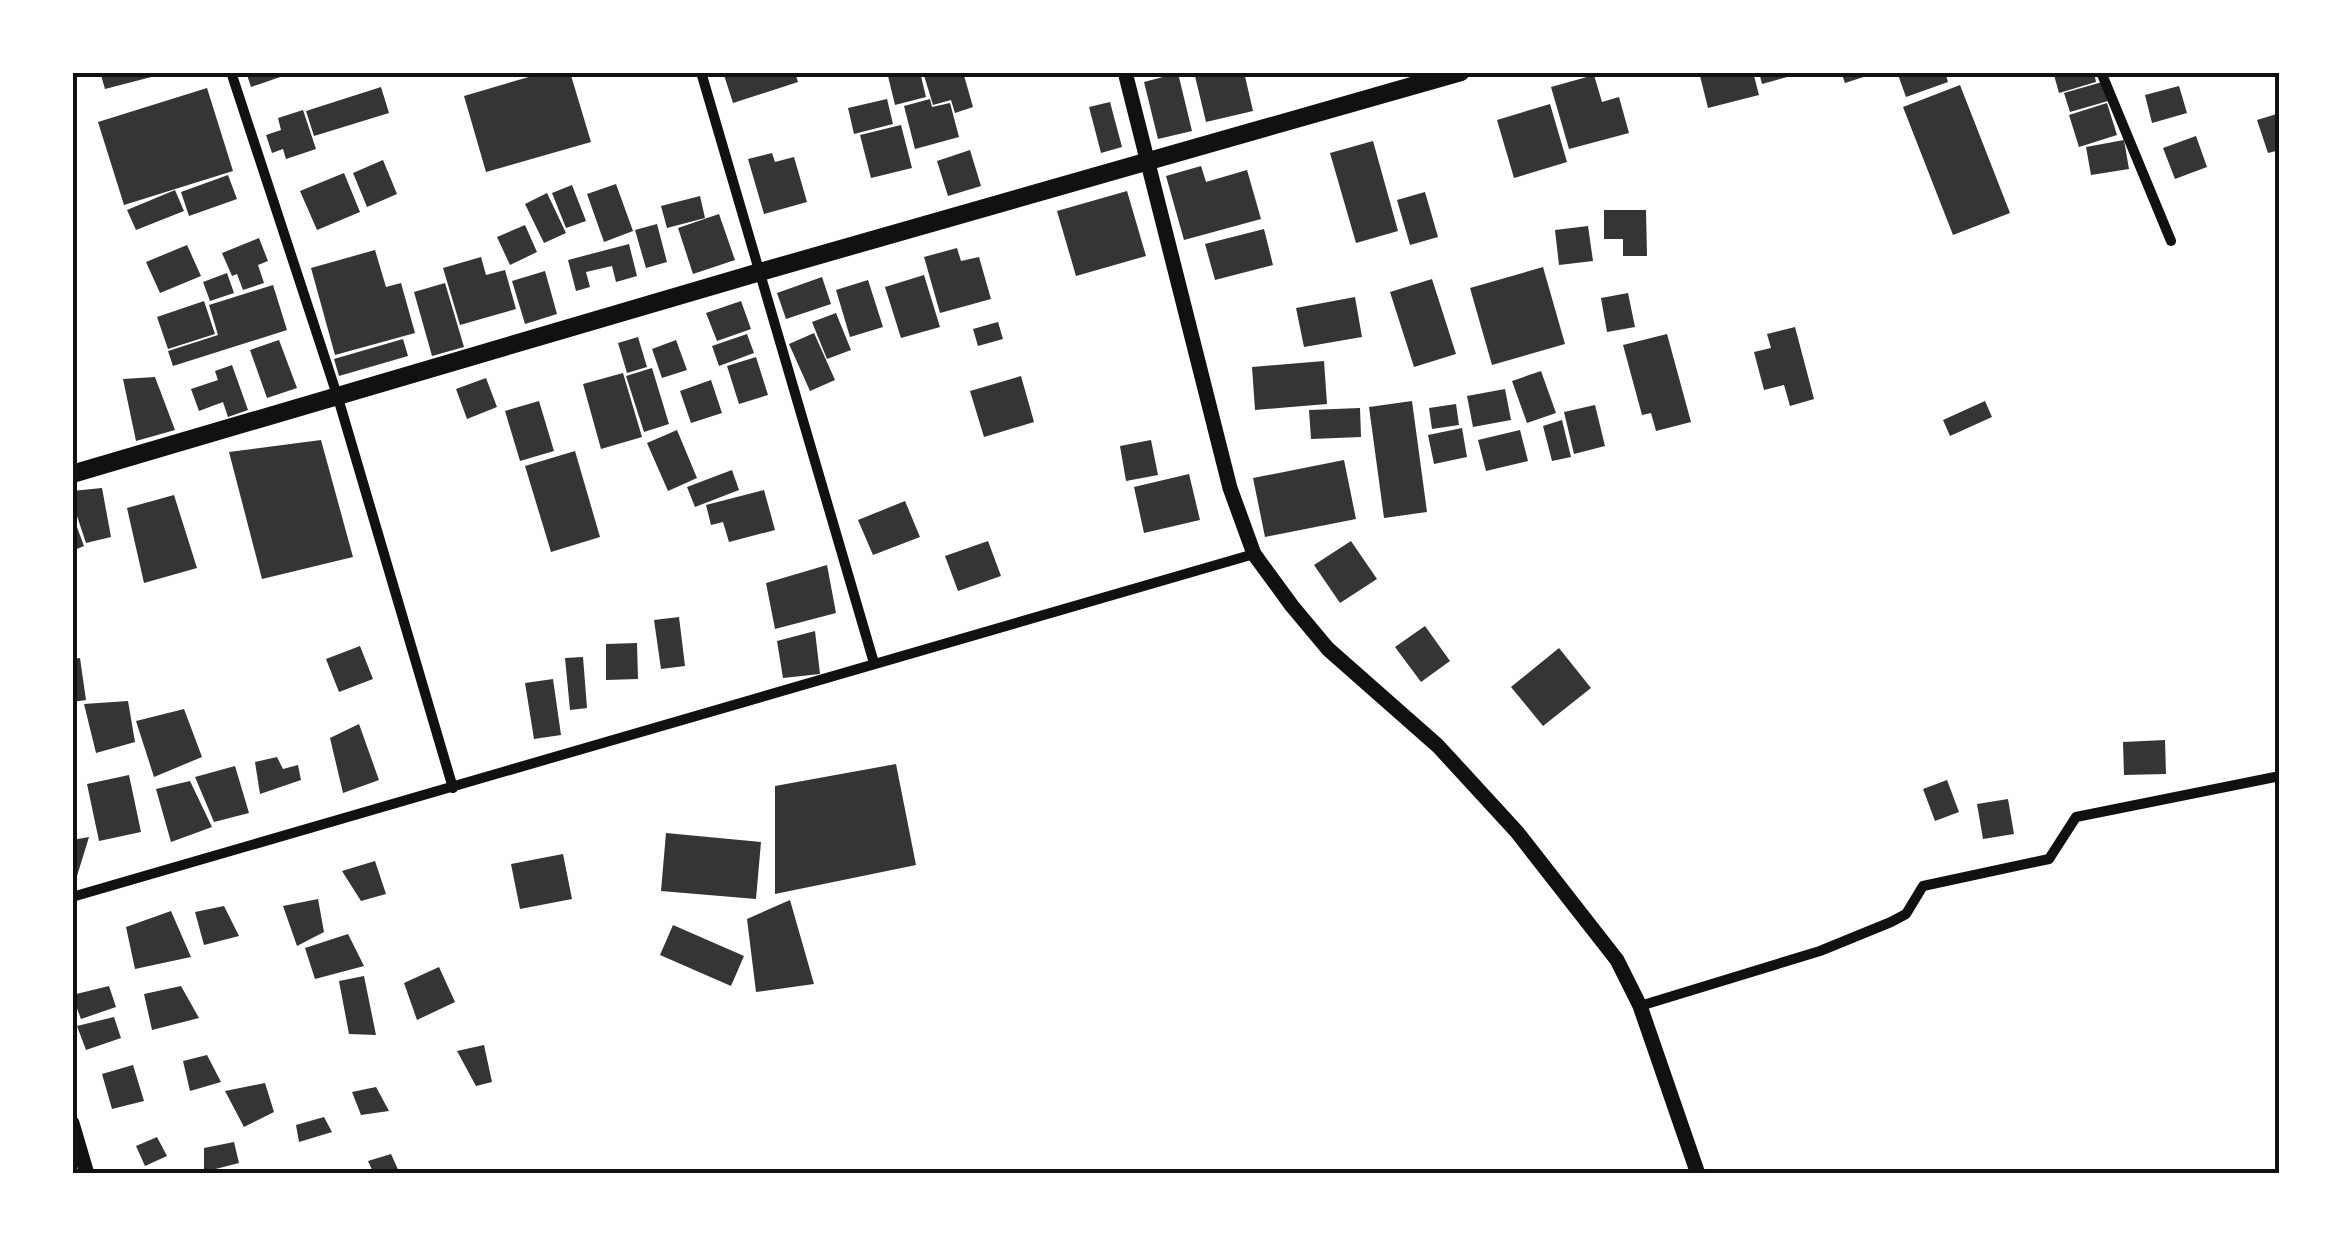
<svg xmlns="http://www.w3.org/2000/svg" width="2352" height="1246" font-family="Inter,sans-serif">
	<style>
		.building { fill: #353535 }
		.lines { fill: none; stroke-linecap: round; stroke-linejoin: round }
		.minor { stroke: #111; stroke-width: 10 }
		.tertiary { stroke: #111; stroke-width: 15 }
		.secondary { stroke: #111; stroke-width: 18 }
		.neatline { fill: none; stroke: #111; stroke-width: 4 }
	</style>
	<rect width="100%" height="100%" fill="#fff"/>
	<path class="building" d="M100 72H163V74L105 89Z
		M246 72H292V73L251 87Z
		M546 72H570L591 142 486 172 464 96Z
		M723 72H795L798 82 733 103Z
		M887 72H920L926 97 895 105Z
		M923 72H963L973 107 955 113 951 100 933 105Z
		M1194 72H1244L1253 111 1206 122Z
		M1699 72H1753L1759 95 1708 108Z
		M1759 72H1790L1791 76 1762 84Z
		M1841 72H1876V73L1845 83Z
		M1897 72H1945L1948 82 1906 97Z
		M2063 72H2094L2096 82 2059 93 2054 75Z
		M1178 73 1192 131 1158 139 1144 82Z
		M1594 75 1602 102 1619 97 1629 133 1569 149 1551 87Z
		M2102 82 2108 101 2070 112 2064 93Z
		M1960 85 2010 213 1953 235 1903 107Z
		M2179 86 2187 113 2152 123 2145 95Z
		M381 87 389 113 314 136 306 111Z
		M207 88 233 171 124 205 98 122Z
		M887 99 893 124 854 134 848 108Z
		M930 99 932 107 950 103 959 137 915 149 904 106Z
		M1110 102 1122 147 1101 153 1089 107Z
		M2107 103 2117 135 2079 147 2069 115Z
		M1550 104 1567 162 1514 178 1497 120Z
		M303 110 316 149 286 159 283 149 272 153 266 135 281 130 278 118Z
		M2280 113V150L2268 153 2257 120Z
		M901 125 912 168 871 178 860 135Z
		M2196 136 2207 167 2175 179 2163 148Z
		M2124 140 2129 169 2091 175 2086 147Z
		M1373 141 1398 231 1356 243 1330 153Z
		M970 150 981 186 948 196 937 161Z
		M772 153 775 162 794 157 807 202 764 214 748 159Z
		M383 160 397 194 367 207 353 173Z
		M1201 166 1206 182 1247 170 1261 219 1184 240 1166 176Z
		M344 173 360 212 317 230 300 191Z
		M228 175 237 199 189 216 181 192Z
		M616 184 633 231 604 242 587 194Z
		M572 185 586 221 566 228 552 193Z
		M175 190 184 211 136 230 127 210Z
		M1127 191 1146 256 1076 276 1057 211Z
		M1425 192 1438 237 1410 245 1397 200Z
		M547 193 566 233 544 243 525 204Z
		M700 196 705 218 667 228 661 206Z
		M1604 210H1646L1647 256H1623V239H1604Z
		M719 214 735 260 693 274 678 228Z
		M657 224 667 262 646 268 635 230Z
		M525 225 537 252 510 265 497 237Z
		M1588 226 1593 261 1559 265 1555 230Z
		M1264 229 1273 265 1215 280 1205 244Z
		M259 238 268 261 258 265 264 283 243 290 237 274 232 276 222 253Z
		M629 244 637 276 616 282 612 266 586 272 590 287 576 291 568 260Z
		M187 245 201 276 160 293 146 262Z
		M957 248 961 261 979 257 991 299 940 313 924 257Z
		M375 250 386 287 401 283 415 333 335 355 311 268Z
		M481 257 486 275 505 270 516 309 460 325 443 268Z
		M1543 267 1565 344 1492 365 1470 288Z
		M545 271 557 314 525 324 512 281Z
		M227 273 234 293 210 301 203 282Z
		M924 275 940 327 901 338 885 287Z
		M822 277 831 304 786 319 777 293Z
		M1432 279 1456 354 1414 367 1390 292Z
		M868 280 883 327 850 337 836 290Z
		M445 283 464 347 432 356 414 292Z
		M273 285 287 330 173 366 168 351 218 335 209 305Z
		M1628 293 1635 327 1607 332 1601 298Z
		M1355 297 1362 337 1304 347 1296 308Z
		M204 301 215 334 168 349 157 317Z
		M741 301 751 329 717 341 706 313Z
		M836 313 851 350 827 359 812 322Z
		M998 322 1003 339 978 346 973 329Z
		M1795 327 1814 399 1790 406 1784 385 1764 390 1754 352 1771 348 1767 334Z
		M814 333 835 380 810 391 789 344Z
		M747 334 754 353 719 366 712 346Z
		M1667 334 1691 422 1656 431 1651 413 1642 415 1623 345Z
		M638 337 647 367 627 373 618 343Z
		M403 339 408 356 339 376 334 359Z
		M279 340 297 388 267 398 250 350Z
		M676 340 687 370 662 378 652 349Z
		M756 357 768 395 739 404 727 366Z
		M1324 361 1327 404 1255 410 1252 367Z
		M232 365 248 410 228 417 223 402 199 411 191 389 218 380 215 371Z
		M652 368 669 424 644 432 626 376Z
		M1541 371 1556 413 1527 423 1512 381Z
		M623 373 642 437 601 449 583 384Z
		M1021 376 1034 422 984 437 970 391Z
		M155 377 175 430 136 441 123 379Z
		M486 378 497 407 467 419 456 389Z
		M711 380 722 413 691 423 680 391Z
		M1505 389 1511 420 1473 427 1467 396Z
		M539 401 554 451 520 461 505 411Z
		M1412 401 1427 512 1384 518 1369 407Z
		M1985 401 1992 417 1950 436 1943 420Z
		M1456 404 1459 425 1432 429 1429 408Z
		M1595 405 1605 446 1574 454 1564 412Z
		M1360 408 1361 437 1311 439 1309 410Z
		M1562 420 1571 457 1552 461 1543 426Z
		M1462 428 1467 457 1434 464 1428 435Z
		M677 430 697 478 668 491 647 443Z
		M1520 430 1528 461 1486 471 1478 440Z
		M321 440 353 557 262 579 229 452Z
		M1151 440 1158 475 1126 481 1120 446Z
		M575 451 600 537 551 552 525 466Z
		M1344 460 1356 519 1265 537 1253 478Z
		M732 470 739 490 695 507 687 487Z
		M1189 474 1200 520 1144 533 1134 487Z
		M102 488 111 537 86 543 72 501V491Z
		M764 490 775 530 729 542 723 522 711 525 706 505Z
		M174 495 197 568 144 583 127 508Z
		M905 501 920 537 873 555 858 520Z
		M77 527 84 546 72 551V529Z
		M988 541 1001 576 958 591 945 556Z
		M1351 541 1377 579 1340 603 1314 565Z
		M827 565 836 613 775 629 766 583Z
		M679 617 685 666 661 669 654 620Z
		M1425 626 1450 661 1421 682 1395 647Z
		M815 631 820 674 783 678 777 641Z
		M637 643 638 679 606 680V644Z
		M360 646 373 679 339 692 326 659Z
		M1559 648 1591 688 1543 726 1511 687Z
		M583 657 587 708 570 710 565 658Z
		M80 658 86 700 72 702V659Z
		M553 679 561 735 534 739 525 683Z
		M128 701 135 742 96 753 84 704Z
		M184 709 202 757 154 777 136 721Z
		M359 724 379 780 343 793 330 738Z
		M2165 740 2166 774 2124 775 2123 742Z
		M277 757 283 769 298 765 301 780 260 794 255 762Z
		M896 764 916 865 775 894V786Z
		M235 766 249 813 214 822 195 777Z
		M129 775 141 832 99 841 87 784Z
		M1947 780 1959 812 1935 821 1923 789Z
		M190 781 212 827 171 842 156 789Z
		M2008 799 2014 834 1983 839 1977 804Z
		M666 833 761 842 756 899 661 891Z
		M89 837 73 889 72 888V840Z
		M563 854 572 899 520 909 511 864Z
		M375 861 386 894 361 901 342 871Z
		M318 899 324 932 297 946 283 906Z
		M790 900 814 984 756 992 747 919Z
		M224 906 239 936 204 945 195 912Z
		M171 911 191 957 135 969 126 927Z
		M673 925 744 956 731 986 660 955Z
		M348 934 364 966 315 979 305 948Z
		M439 967 455 1002 417 1020 404 983Z
		M364 976 376 1035 349 1034 339 981Z
		M109 986 116 1007 81 1019 72 995Z
		M181 986 199 1018 152 1030 144 994Z
		M114 1017 121 1038 86 1050 77 1026Z
		M484 1045 492 1082 476 1086 457 1051Z
		M207 1055 221 1082 190 1091 183 1061Z
		M133 1065 144 1101 112 1109 102 1074Z
		M265 1083 274 1112 244 1127 225 1091Z
		M376 1087 389 1111 361 1115 352 1092Z
		M324 1117 332 1132 299 1142 296 1125Z
		M157 1137 167 1156 145 1166 136 1146Z
		M234 1142 239 1163 204 1172V1148Z
		M391 1154 400 1174H374L368 1161Z"/>
	<g class="lines">
		<path class="minor" d="M231 72 338 398 453 788
			M701 72 874 663
			M2101 72 2171 241
			M72 897 1254 554
			M1640 1006 1820 951 1891 922 1906 914 1923 886 2049 859 2076 817 2280 776"/>
		<path class="tertiary" d="M1125 72 1230 488 1254 554 1292 606 1328 649 1438 746 1517 832 1617 960 1640 1006 1698 1174
			M72 1123 87 1174"/>
		<path class="secondary" d="M72 474 760 272 1461 72"/>
	</g>
	<rect width="2352" height="1246" fill="none" stroke="#ffffff" stroke-width="150"/>
	<rect x="75" y="75" width="2202" height="1096" class="neatline"/>
</svg>
